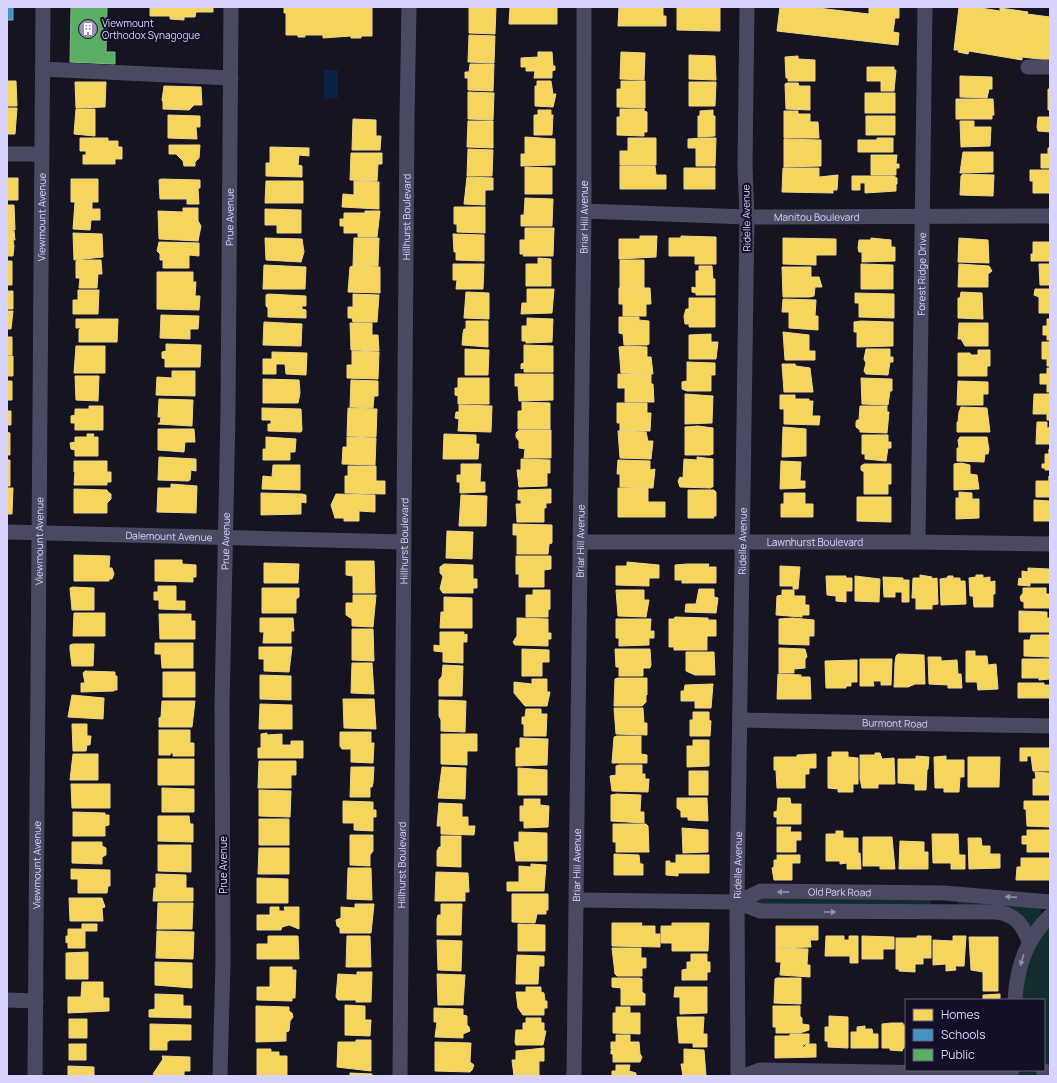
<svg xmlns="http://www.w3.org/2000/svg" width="1057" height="1083" font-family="Manrope,sans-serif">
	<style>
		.green { fill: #132c2d }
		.water { fill: #0d2144 }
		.homes { fill: #f6d55c; stroke: #edd58d }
		.schools { fill: #4393c3; stroke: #70a6d5 }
		.public { fill: #5aae61; stroke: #80b990 }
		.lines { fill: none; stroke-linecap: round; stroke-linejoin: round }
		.minor { stroke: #4a4962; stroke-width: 15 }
		.oneway { fill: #928eb0 }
		.labels { text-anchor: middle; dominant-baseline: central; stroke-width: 4; stroke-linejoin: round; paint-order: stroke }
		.poi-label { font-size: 10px; fill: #d9d4ff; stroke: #130f26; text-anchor: start }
		.street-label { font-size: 10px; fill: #d9d4ff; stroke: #130f26 }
	</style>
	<rect width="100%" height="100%" fill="#161421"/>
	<path class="green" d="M761 898 930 900 931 903 929 906 760 905 758 901Z
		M959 901 1039 907 1042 913 1031 928 959 906 957 903Z
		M1050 924V1067L1044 1060V1000H1022C1024 967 1029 951 1050 924Z
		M1022 1070H1036L1041 1076H1014Z"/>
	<path class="water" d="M324 70H338V98L324 99Z"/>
	<path class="homes" d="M150 7H213V12H196L195 17H184V20L170 19V16H150Z
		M284 7H372V36H361V38H351V36L323 38V35H305V37H298V35H286V13H284Z
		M469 7H496L495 34 469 33Z
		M510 7H557V24H509Z
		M619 7H663V16H666V26H618Z
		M677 7H720V31L677 30Z
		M780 7H809L869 14V7H899V18H895L893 32 899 33 898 45 777 31Z
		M959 7H974L1000 11V8L1028 12 1027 14 1050 17V63L1048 60 1022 57V60L969 51 968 54 958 52 959 50H954Z
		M469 35 495 36 494 63 468 62Z
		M538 52H552L553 66H555V70L552 71V78H534L535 71H526V67H521V58L538 57Z
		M621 52 645 53 644 80 620 79Z
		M689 55 715 56 716 80 689 79Z
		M798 56V59L815 60V81H788V78H786L785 57Z
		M470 64H494L493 91 468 90V78H465V72H469Z
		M867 67H894V70H896L894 91H881V81H867Z
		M960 76 992 77V89H989L987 98 960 97Z
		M7 81H16L17 106H7Z
		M537 81H551L553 94H556L553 107 535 106V86H537Z
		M621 81H645V108L617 107V89H621Z
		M75 82H106L105 107 76 108Z
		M689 82H716L715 106H689Z
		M787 83H798L799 86H810V110L786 109 785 84Z
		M164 86 201 87 202 105H194L189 110 163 109V102L162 100Z
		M1048 89H1050V110H1048Z
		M468 92 494 93 493 120 468 119Z
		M865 93H895V113H865Z
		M956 99H993L994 115H992V119H956Z
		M7 108H17L15 134H7Z
		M76 109H95V136L74 134Z
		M620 109H644V111L647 112V132H644V136L617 135V117H620Z
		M538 110H551V115H553L552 135H534V115H538Z
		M713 110V116H715V136L698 137V116H700V111Z
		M784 111H798V114H810V122H818L819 138H784Z
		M168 115 200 116V127H196L197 139 168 138Z
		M1050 115V140V132L1038 131 1037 127 1038 117H1050Z
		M866 116H895V135H866Z
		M353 119 376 120V136H381L380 150H352Z
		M468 121H493V148L467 147Z
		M960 121H974V127H991L990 146 961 147Z
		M525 137 555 139V165L521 166V154H525Z
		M80 138H108V141H118V147H122V159H115V164H83V155H86V151H80Z
		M628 138H656V165H620V151H628Z
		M701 138H716L715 166H696V148H688V139Z
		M877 138H893V152H858V140H877Z
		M784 139 821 140V166L784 167Z
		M169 145H200L199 158 195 162V166H184L183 161 176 154H169Z
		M270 147 309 148V156L299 155 298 165 302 166V177L266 176V163H270Z
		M1048 148H1050V168H1041V154H1048Z
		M468 149 493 150 492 176H467Z
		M963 152H993V172L960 173Z
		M351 153H382V164H378L377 181 350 180Z
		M871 155H897L896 164H899V168H896V175H871Z
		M620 166H655L656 175H666V189H620Z
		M525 167 552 168V194H525Z
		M684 168H715V189H684Z
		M783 168H819V177L838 175 837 190H833V193L782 192Z
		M1030 170H1050V193H1033V181H1030Z
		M963 174 994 175 993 196 960 195 961 176Z
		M852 176H894L897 178V184L894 185H896V191L865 193V183H860V190H852Z
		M467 177 493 178V190H485V205L464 204Z
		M7 178H18V200H7Z
		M71 179H98V202H71Z
		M161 179 200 180V188H198L199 204H187V199H160L159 180Z
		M266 181H303V203H265Z
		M354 181 379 182V209L342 207 343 194 354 195Z
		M525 198 553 199 552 226H521V215H524Z
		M75 202H92V209H100V220H91L90 230 73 229Z
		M7 205H14L15 230H7Z
		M454 207H485V233L457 232V224H454Z
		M183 208H198V221L201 226 198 241 159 239 158 211 183 212Z
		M265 209 301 210V233H277V225H265Z
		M365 211H380L377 237H358V233H344V226H340V219H344V213H365Z
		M525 228H554L553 256H523L524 254H520V240H525Z
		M7 230 14 231 15 240H13L14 246 13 256H7Z
		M73 233 102 234 103 257 74 260Z
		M453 234 484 235V261L456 260V252H454Z
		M640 236H657L656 257 619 259V239H640Z
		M681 236 716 237V264H695V256H669V238H681Z
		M265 238 302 239 304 252 301 262 266 260Z
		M354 238H379L378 266H353Z
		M783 238 836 239V255H816V265L783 264Z
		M871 238 891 240V247H895V261L862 262V252H859L858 248 859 240H871Z
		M959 238 988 240 989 263 958 262Z
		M159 242 199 243V256L189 255V268H163V260H160V254L157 251Z
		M1033 242H1050V261H1031V254H1033Z
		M538 258 551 259V286H526V264H538Z
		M79 260H101L102 274H98L97 288H79L80 278H76V261Z
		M620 260H644V288H620Z
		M7 261H12V285H7Z
		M453 264H484L483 289H456L457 280H453Z
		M861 264 893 265V289H861Z
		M959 264 989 266 992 271 988 274V287H958Z
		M1039 264H1050V285H1040Z
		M264 265 306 267 305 289H263Z
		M353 266 380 267V293L348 292 350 267Z
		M699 266H712L713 279H715V295H696V293L692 292V287L696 288V271H699Z
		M782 267H811V277H819L822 287H815L814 296 810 297H783Z
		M157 272H193V282H196L195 296H200L199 310 157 309Z
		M619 288H650L651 304H646V316H623V304H619Z
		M527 289H554L552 313 521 314 522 303H527Z
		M1035 289H1050V313H1039V297L1034 295Z
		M78 290H99L98 314H73V300H78Z
		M7 291H13V309H7Z
		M466 292 489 293V319L464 318Z
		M961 292 982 293 983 319 958 318V298H960Z
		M855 293 894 294V318L859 317V303H855Z
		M268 294 306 296V306H302V309L306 310V318L268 317V308L266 306V295Z
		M353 294 379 295 377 322H353L352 318H348V307H353Z
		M689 298H715V327H689V324H685L684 316 686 309H689Z
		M783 299 816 300 815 316H818V330L789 328V312H782Z
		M7 311H13L11 329H7Z
		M161 315 199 316 198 329H190V339L160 338Z
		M619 317H639V320L649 321V344L647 345H624L623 334 619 333Z
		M527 318 553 319 552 342 526 343V341H522V326H527Z
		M76 319H118L117 342H79V330L81 328H76Z
		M1047 319H1050V340H1047V335H1043V326H1047Z
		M466 321H488V347L462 345 463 333 464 329H466Z
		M861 321 893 322V346L857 347V332H854V322Z
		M264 322 302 324 301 346 263 345Z
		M350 323H372V335H378L379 351 351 350Z
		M959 323H988V346H965L961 339H958Z
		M783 332 809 335V351H815V360H785Z
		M711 334V342H718L716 359H689V335Z
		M7 337H12V355H7Z
		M1042 342H1050V366H1047V359H1042Z
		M166 344 201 345 200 367H165V359L162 358V352L166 351Z
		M524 345 553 346V372H524V368L521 369V364L524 363Z
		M76 346H105V373H74Z
		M627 346 647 347V357H651L653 374 621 373 619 347Z
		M465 349 489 350 488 375H465Z
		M866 349H890V357H893V362H890L888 375 866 374 864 371 866 363 864 359Z
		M978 350H990V366H987V376H958V353H970L971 355H978Z
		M352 351 379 352 378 379 347 378V365H352Z
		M272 352 307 353 306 375 286 374 285 364H276V374H263V359H272Z
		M7 356H13V376H7Z
		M687 362 715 363V375H711V391H687L682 389V382L687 381Z
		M782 364H795L796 366 810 368 813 392H784Z
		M1047 368H1050V392H1047V384H1040V374H1047Z
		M172 371H195V396L156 395 157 377 172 378Z
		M515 374H553V400L519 401 518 386H515Z
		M618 374H651V384H653L654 402H625V388H618Z
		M75 376H99L98 401 76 400Z
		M458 378H489V404H458V396L455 395V388H458Z
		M861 378 892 379V391H890L888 405 862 404Z
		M263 379 299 380 300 393 298 403H263Z
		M351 380 378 381V396H374L373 408 350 407Z
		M7 381H12V400H7Z
		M958 381 988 382V394H983V405H957Z
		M685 394 713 396 712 423 685 424Z
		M1034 394H1050V420H1047V414H1033Z
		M780 395H795V399H809V401H813L812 416H820L819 425 784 424V409H780Z
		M159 399 193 400 192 426 158 424 160 423 161 417H158Z
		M522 402 550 403V429H518V411H522Z
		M617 403H647V413H651L650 431H620V423H617Z
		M459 405 492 406 491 432 458 431 459 419 455 418 456 412H459Z
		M89 406H103V430H75V423H71V416L75 415V409H89Z
		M860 406H887V412H889L887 433 860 432V430L856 427V422L857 420H859Z
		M961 407 987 408 990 432H957V422H958L959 412Z
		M262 408 301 409 302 430 301 432 268 431V424H271V420H262Z
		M348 408 377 409 376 437 347 436Z
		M7 411H11V425H7Z
		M1037 422H1047V428H1049L1050 423V444H1036Z
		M698 426 713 428V454L710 455H685V427Z
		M783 427 806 429V456L782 457Z
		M158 429H194L195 442H185L184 452 158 450Z
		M519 430H551V458H524L525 449 519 448V441L516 437V433Z
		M618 431 646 432 648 441H653L651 459 620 458Z
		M7 432 10 433V455H7Z
		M87 434H94L93 437H98V456H75V450L71 449 70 443 75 442V437H87Z
		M444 434 476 435V444H479L478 459H443Z
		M862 435H888V442H891V448H888L886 461 865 459V454H862Z
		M266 437 296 439 295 452H290V460H263V449H266Z
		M347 437 376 438 375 465 342 464 343 447H347Z
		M960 437H987L989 450 988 454H985L984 462 957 461V448H959L958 440Z
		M1049 449 1050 470H1045V468H1042V464H1045V454H1049Z
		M159 457 196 459V471L191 470 190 480 188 481 158 480Z
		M697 457 713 459V487H711V488L680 487 678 481 680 477 683 478 684 459 697 460Z
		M521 459 550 460V473H547V486L519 487 517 470H521Z
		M7 460H10V486H7Z
		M618 460 650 461V470L655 469 653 488 620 487V474H617Z
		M74 461H107V472H111V482H107V485H74L75 472H74Z
		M781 461 801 462 800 481H805V488L780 489Z
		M961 463 970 465V474L977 475 979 489 954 490V464Z
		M461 464H481L480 482H485V492L460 493V482H457V475H461Z
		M864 464H891V484H888V494H864V472L861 470V466Z
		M273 465H300V490L262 489 263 476 272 477Z
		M348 466H376V481H385V494L345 493V476H348Z
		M1049 476 1050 497H1036V481H1049Z
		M171 484 197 486 196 513 157 512 158 488H171Z
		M7 488H13L12 514H7Z
		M618 488H648V502H665V517H618Z
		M74 489 107 490 108 492 111 494V499L107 503V513H74Z
		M551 489V503H546V508H544V522H517L516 504H521V500H518V490Z
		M688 490H714L716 492V516H713L714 518H688Z
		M959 492 972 493V499H979V518L956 519V498H959Z
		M261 493 302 494 306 495V503L301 502V514L261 515Z
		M784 493H805V504H813V517H781V504H784Z
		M336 494 375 495V512L359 511V521H344V518H335L331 505Z
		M461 495 487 496 486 526H459Z
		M857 497H891V522L857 521Z
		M1034 500 1050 501V521H1034Z
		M513 524 552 525V543L549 544 548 554H517V535H513Z
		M447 531 473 532 472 559 446 558Z
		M74 555 110 556 109 568H112L114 574 112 579H109V581H74Z
		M516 556H551V569L544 570V587H519V574H516Z
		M155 560H182V564L196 565V577H193V582L155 581Z
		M346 561H374L375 593H353V576L346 575Z
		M627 562 659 565V578H649V586L616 585V566H627Z
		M264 563 299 564 298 583H264Z
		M444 564 473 565V579H477V588H473V593H443L440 589 443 576 440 573V567Z
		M687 564H709L708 567H716V583H682V580H675V565Z
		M780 566 800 567 798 589H793V586H780Z
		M1028 568 1049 569V583H1030V586L1018 585 1019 578 1022 579V571L1028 572Z
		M920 575 932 577V579L937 578 938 604 932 605V609H916V598H912L913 578H920Z
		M976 575H983V578L990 577V582L995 581V594H993V607H974L973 596H970L969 578 976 577Z
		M826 576H846V578H852V591H846V602L836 601V596L827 595Z
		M855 576 880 579 879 602 855 601Z
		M948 576H953V578H960V581H965L966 604 941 605 940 579 947 578Z
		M883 577 903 578V580H909V602H902V592H895V597H884Z
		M158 586H176V601H185V610L159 609V600H154V592H158Z
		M73 587 94 588V610H72L70 588Z
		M262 588H299V597L296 599V613H262Z
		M1023 588H1046V594H1049L1050 597V608H1024V602L1021 601 1020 597 1023 593Z
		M699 589H714V597L718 598 716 613 685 612 686 604H696Z
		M533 590H550V609L548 610V617H526V595H533Z
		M616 590H644V600H649L646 617 618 616Z
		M782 590H794V596H805V605H809V615H802V617L776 615 777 596 782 595Z
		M353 595H376L373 627 352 626V619L346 615V603H353Z
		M444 597 472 598V628H440L441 612H444Z
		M1019 611 1047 612V618H1050V632H1019Z
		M74 613H105V636H73Z
		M159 614H191V621H195V639H160Z
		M675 617 708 618V620H716V636H707V650H674V647H669V619H674Z
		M260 618H293L294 631H291V643H263L264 632H260Z
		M517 618 548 619V633H551V639H548V646L515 645 513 642 517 636Z
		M793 618 814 620V636H809V645L779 644V619Z
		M616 619H651L650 631H654V638H649V645L619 646V638H616Z
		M352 629H373L374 661 352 660Z
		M440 632H464V635L467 634V642H463V663L443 662V652L434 651V645L440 646Z
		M1031 635H1050V657L1024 656V640H1030Z
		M155 643H193V668H162L161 654H155Z
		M73 644H94L93 666H72L70 650V645Z
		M259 647H292L289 672 264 671V659H259Z
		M779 648 805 649 807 657 805 659V668L794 669V673H779Z
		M522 649 549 650V662H542V676H522Z
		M615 649H650L651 665 650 668H643V676H619V667H616Z
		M966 651H975V656H987L988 665 996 664 998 689 978 690 977 682H966Z
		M686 652H714L715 675H695L686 671Z
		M898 654 924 655 925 684H915L908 687H894L895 663 896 656Z
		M928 657H941V661L957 660 958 674H961L962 688H948V685L929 684Z
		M860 659H892L891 685H881V681H873L874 686H860Z
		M1022 659H1049L1050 679 1039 680V678H1022Z
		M857 660V682H851V686H846V688H826L825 661Z
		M352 663H372L374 694 351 693Z
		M443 665 463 666 462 696H439V680L442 676Z
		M85 671 115 672V676H117V690H114V691L81 692V683H85L83 673Z
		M163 672H195V697H163Z
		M778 674 801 675V677H810L811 699H777Z
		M260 675 291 676V700L260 699Z
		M618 678H647V695H646V702L642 706H614L615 679Z
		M532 679H547V692H550L547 706H525L514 693V682L532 684Z
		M1018 683H1044V685H1050V698H1018Z
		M713 684 711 708H695V701H681V691H684L685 685Z
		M72 695 104 698 103 719 68 717Z
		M343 699H374L376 729 344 728Z
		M439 700 466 701 465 732 441 731V720L439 716Z
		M162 701H195L192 727H159V718L161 717Z
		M260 704 292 705V729H259Z
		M614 708H643L644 723H647V735L616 734Z
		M526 709H541V714H547L546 736H524V724H522V717H525Z
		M693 712H709V720L711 721 710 736H690V720H693Z
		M72 724H87V736H91L90 745H87L86 751H73Z
		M159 730H190V743H194V756H173V753H171L170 755H159Z
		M340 732H371V743H374L373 763 351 762V749H342L340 746Z
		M267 733V735L282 734V745H291V741H303V758H258V748H261V734Z
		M441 734H477V751H467V765L441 764Z
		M617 736H641V754L647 755V763H612L614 737Z
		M520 738 548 739 547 765 516 766V748H520Z
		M693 740H709V766L687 767V746H693Z
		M1020 748H1050V771H1033L1031 756H1027V761H1020Z
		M832 752H848V757L858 758V784H853V792H838V789L828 788V757H832Z
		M875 753H880L882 759 894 758 895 784H878V788H862L860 779V755H875Z
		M73 754H98V780H70Z
		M816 754V768H809V774H805V788H777L776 770H774V757H797V755Z
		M916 756 929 757 928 769 927 770 926 790H915V784L898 783V759H916Z
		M946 756V760H964V777H960L959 792H944V788H935L934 757Z
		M968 757H1000L999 787H968Z
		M158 759H194V785H158Z
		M259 761H296V775H291V788H258Z
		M619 765H642V774H645V779H649L648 792 612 791 610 776 616 775V766Z
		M351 767H374L373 783 372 787H370V797H350Z
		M442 767 466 768 465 799 438 798Z
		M518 768 547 770V795H518Z
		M689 771H708V795H689Z
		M1035 772 1049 773 1050 795H1033V779H1036Z
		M71 784H110V808H72Z
		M162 788 194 789V812H162Z
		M259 790 291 791 290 817 259 816Z
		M617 794 641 795 640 812H644V823L611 821V795Z
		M677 798H707L708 821 688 820V817H681V811L677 808Z
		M778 798H790L791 804H801V824H777V817H774V812L777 811Z
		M524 799H540V805L549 806 548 827 524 828V821H520V806H524Z
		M343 801 373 802V810H376V817H373V831L354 830V823H343Z
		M1024 801H1050V827L1027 826 1026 809H1024Z
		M439 803 462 804V817H468V826H475L474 835 441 834V826H437Z
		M73 812 105 813V815H109V825L105 826V836H73Z
		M158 816H189L190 824H193V842L158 841Z
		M259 819H289V845H259Z
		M613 824H646L648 826 649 852H616V842H613Z
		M777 827H791L790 832H801V840H796V852H777Z
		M682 828 708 830V852L683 853Z
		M1027 830H1050V852H1027V844H1022V836H1027Z
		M836 831H843V838H858V853H860L861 869H847V863L840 864V861H826V834H836Z
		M519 832 547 833V861H516L514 842H519Z
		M932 834H958L959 855H965V869H951V863H933Z
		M350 835H373V851L370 855V866L350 865Z
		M441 836H461V867L437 866V851L439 847H441Z
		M863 837H892L895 869H880V866H863Z
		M968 838H981L982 846H990V854H1000V868L969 869Z
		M900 841 924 842V852H928V869H899Z
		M72 842H102V846L106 848V855L102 857V864L72 863Z
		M158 845H191V872L158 871Z
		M259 848H289V874H258Z
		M614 854 639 855 640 864H643V875H614Z
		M676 855H709V873H678V876L666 875V861H670V863H676Z
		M777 855H800V863H792V880H774L772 868 774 867V860H777Z
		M1021 858H1050V880H1016L1017 867H1021Z
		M531 864 546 865 544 891H507V882H519V866L531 867Z
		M348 868H371L372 900 347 899Z
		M71 869 110 870V886H108L107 893H78V879H71Z
		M436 872 468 873 469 892H465V901H435Z
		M156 874 186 875V888H193V901H153L154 888H156Z
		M257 878 288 879V903H257Z
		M512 894H548V910H546V914H537L535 923 512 922Z
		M69 898H102L105 907 102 908 103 921H70Z
		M158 903H193L192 929H157Z
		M355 904H374L371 933H340V928L337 926 336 920 341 918V907L355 908Z
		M441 904H462L461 935H437V919L438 915H441Z
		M270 907H279V911H285L284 907H299V929L289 925 282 927 281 930H257V915H270Z
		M612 923H642L641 926H655V934H660V947L612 946Z
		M672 923H709L708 951H672V943H661V926H672Z
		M82 924H97V931H85V948H68V942L66 943V936H68V929H82Z
		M518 924 545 925V951H518Z
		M776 926H818V940H810L811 947 776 948Z
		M157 931 194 932 193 959 156 958Z
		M268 936H298L299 959H257V944H268Z
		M347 936H370L371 967H346Z
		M826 936H844V940H849V936H858V963H850V956H825Z
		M862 936 894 937V949H883V959H862Z
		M917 936H931V958H923V964H915V972L899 971V969H896V938H917Z
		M953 936H966L964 966H955L956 970 946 971V964L933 965V940L953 941Z
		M969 937H998V991H983V972L971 970Z
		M437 940 462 941 461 971 438 970Z
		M612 948H641V958H646V968H642V976H617L615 974Z
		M776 948 808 949 807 965H810V977L780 975 781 962H776Z
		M88 952V979H66V953Z
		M691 954H707V962H710V972H707V980H682V970L687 969V962H691Z
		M517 955 544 956V966H539L538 984H516Z
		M155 962 192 963V988L155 985Z
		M270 967H292V970H296L295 998H292V1001L257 1000V987H270Z
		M357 972H372L371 1002H356V1000H338L336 997 338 974 357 975Z
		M437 974 465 975 463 1005H438Z
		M612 978H640L642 979V992L645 994V1005H621V988L612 987Z
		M777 978H801V1004L774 1003 775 979Z
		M82 982H103V998H109V1011L68 1013V997H81Z
		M526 987H541V992L544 993 545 1001H547V1008H544V1015H523L518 1008 516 992H526Z
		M675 987H707V1013L680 1014V997H674Z
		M155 994 183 995V1006H191V1018L149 1017V1010L155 1009Z
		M1000 994V1000H983V995Z
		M345 1005 365 1006V1020H371L370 1036 345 1035Z
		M256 1006 289 1007V1011L292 1013 293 1017 290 1021 289 1031 286 1032V1041L256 1042Z
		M773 1006H800V1016L802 1018V1024L809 1025V1030L800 1033H776V1027H773Z
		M616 1007H630V1013H640V1034L613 1033V1013H616Z
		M434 1008 463 1009V1015L467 1016V1025L469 1027 470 1031 463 1034V1038L435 1037 437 1022H434Z
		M829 1016 848 1017V1048L828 1047V1041H825V1027H829Z
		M677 1017H704L703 1034H707V1047H693V1043H679Z
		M526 1018H541V1023H544V1031H546L543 1045H516L515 1042 516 1030H523V1023H526Z
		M69 1019H87V1038H69Z
		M891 1023H903V1025H906V1047H904L902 1051 890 1050V1048H882V1024Z
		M150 1024 191 1025V1040H170L167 1042V1050H150Z
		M865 1026V1029H872L873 1034H878V1048H851V1032H857V1027Z
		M790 1034H809V1043L803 1045V1048L807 1044H816V1057L775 1058V1036H790Z
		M616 1035H630V1042H639L640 1054 642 1057 640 1062H613V1054H611V1050H613L611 1049V1042H616Z
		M356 1040H371V1071L337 1067 338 1042H356Z
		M435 1042 471 1043 470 1062 474 1065 472 1070 470 1072 435 1071Z
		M69 1044H86V1060H69Z
		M544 1048V1061H539V1076H514L512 1060H516V1051Z
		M257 1049H271V1052H279V1056H287V1076H257Z
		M684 1049 704 1050 706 1076H683L681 1064H684Z
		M162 1056 190 1057V1071H184V1076H156L153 1074 163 1059Z
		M616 1065H630L629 1071 636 1073V1076H612V1071H616Z
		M68 1066 94 1067V1075L68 1076Z
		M350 1073 372 1074V1076H350Z"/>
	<path class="schools" d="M7 7H13V20H7Z"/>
	<path class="public" d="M71 7H107L106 52H115V64L70 62Z"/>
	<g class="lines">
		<g class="minor">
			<path d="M1028 67H1050"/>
			<path d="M42 69 231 78"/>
			<path d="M7 154H41"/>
			<path id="s1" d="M584 211 747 217 1050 216"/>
			<path id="s2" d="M7 532 404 542"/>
			<path id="s3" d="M580 542H918L1050 544"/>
			<path id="s4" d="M918 542 925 7"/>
			<path id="s5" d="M740 720 1050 726"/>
			<path d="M577 900 737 902 760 911 997 912C1016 915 1022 924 1029 941"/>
			<path id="s6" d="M737 902 761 891 944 893 1050 902"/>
			<path d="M7 1000 36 1001"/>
			<path d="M1015 1000C1017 967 1026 939 1050 916"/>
			<path d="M1043 1070 1050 1076"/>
			<path id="s7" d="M35 1076 43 7"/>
			<path id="s8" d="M220 1076 223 961 222 706 228 411 231 7"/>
			<path id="s9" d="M400 1076 407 116 409 7"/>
			<path id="s10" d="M574 1076 584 211V7"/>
			<path id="s11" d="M738 1076 737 902 747 217 745 167 747 7"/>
			<path d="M744 1076 760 1070 998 1074 1012 1070"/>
		</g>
	</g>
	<defs><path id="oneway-solid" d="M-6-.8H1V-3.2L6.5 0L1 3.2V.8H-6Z"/></defs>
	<g class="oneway">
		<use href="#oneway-solid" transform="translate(783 892) rotate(-179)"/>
		<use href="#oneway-solid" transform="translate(1011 897) rotate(-176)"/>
		<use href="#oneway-solid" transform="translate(830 912)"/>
		<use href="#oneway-solid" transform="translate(1022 960) rotate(106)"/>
	</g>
	<defs>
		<g id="building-disc" transform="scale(1)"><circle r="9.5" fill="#9591b1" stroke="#130f26"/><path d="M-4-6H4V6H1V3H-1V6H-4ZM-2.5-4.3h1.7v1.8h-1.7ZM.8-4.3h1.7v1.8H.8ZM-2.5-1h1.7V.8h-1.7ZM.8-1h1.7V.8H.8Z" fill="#fff"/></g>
	</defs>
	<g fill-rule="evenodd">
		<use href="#building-disc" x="88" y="29"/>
	</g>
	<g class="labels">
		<g class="poi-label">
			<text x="102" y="23">Viewmount<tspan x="102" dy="12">Orthodox Synagogue</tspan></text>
		</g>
		<g class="street-label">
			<text stroke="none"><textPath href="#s9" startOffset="859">Hillhurst Boulevard</textPath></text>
			<text stroke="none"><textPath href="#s1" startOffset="233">Manitou Boulevard</textPath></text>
			<text stroke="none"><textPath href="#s7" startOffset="859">Viewmount Avenue</textPath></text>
			<text stroke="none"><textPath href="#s8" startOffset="859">Prue Avenue</textPath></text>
			<text stroke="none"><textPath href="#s10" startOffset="859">Briar Hill Avenue</textPath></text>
			<text transform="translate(746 218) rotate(-91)">Ridelle Avenue</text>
			<text stroke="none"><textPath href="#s4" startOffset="268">Forest Ridge Drive</textPath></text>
			<text stroke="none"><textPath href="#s2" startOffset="162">Dalemount Avenue</textPath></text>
			<text stroke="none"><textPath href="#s9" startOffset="535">Hillhurst Boulevard</textPath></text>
			<text stroke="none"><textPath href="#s11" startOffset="535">Ridelle Avenue</textPath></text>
			<text stroke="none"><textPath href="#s7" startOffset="535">Viewmount Avenue</textPath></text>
			<text stroke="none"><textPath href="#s8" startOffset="535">Prue Avenue</textPath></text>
			<text stroke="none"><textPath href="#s10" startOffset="535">Briar Hill Avenue</textPath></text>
			<text stroke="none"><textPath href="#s3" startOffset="235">Lawnhurst Boulevard</textPath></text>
			<text stroke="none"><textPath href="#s5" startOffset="155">Burmont Road</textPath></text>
			<text stroke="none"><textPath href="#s7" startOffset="211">Viewmount Avenue</textPath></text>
			<text transform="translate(223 865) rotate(-90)">Prue Avenue</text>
			<text stroke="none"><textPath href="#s9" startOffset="211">Hillhurst Boulevard</textPath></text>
			<text stroke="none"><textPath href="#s10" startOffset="211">Briar Hill Avenue</textPath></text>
			<text stroke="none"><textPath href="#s11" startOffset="211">Ridelle Avenue</textPath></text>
			<text stroke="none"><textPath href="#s6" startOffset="105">Old Park Road</textPath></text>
		</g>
	</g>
	<rect width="1057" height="1083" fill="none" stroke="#d9d4ff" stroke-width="16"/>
	<rect x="905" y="999" width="140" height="72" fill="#130f26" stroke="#625e7d"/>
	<rect x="913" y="1009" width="20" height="12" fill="#f6d55c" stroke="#625e7d"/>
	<text x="941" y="1019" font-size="12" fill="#d9d4ff">Homes</text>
	<rect x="913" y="1029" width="20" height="12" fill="#4393c3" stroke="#625e7d"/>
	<text x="941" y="1039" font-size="12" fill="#d9d4ff">Schools</text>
	<rect x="913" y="1049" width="20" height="12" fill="#5aae61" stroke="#625e7d"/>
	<text x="941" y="1059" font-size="12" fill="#d9d4ff">Public</text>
</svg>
